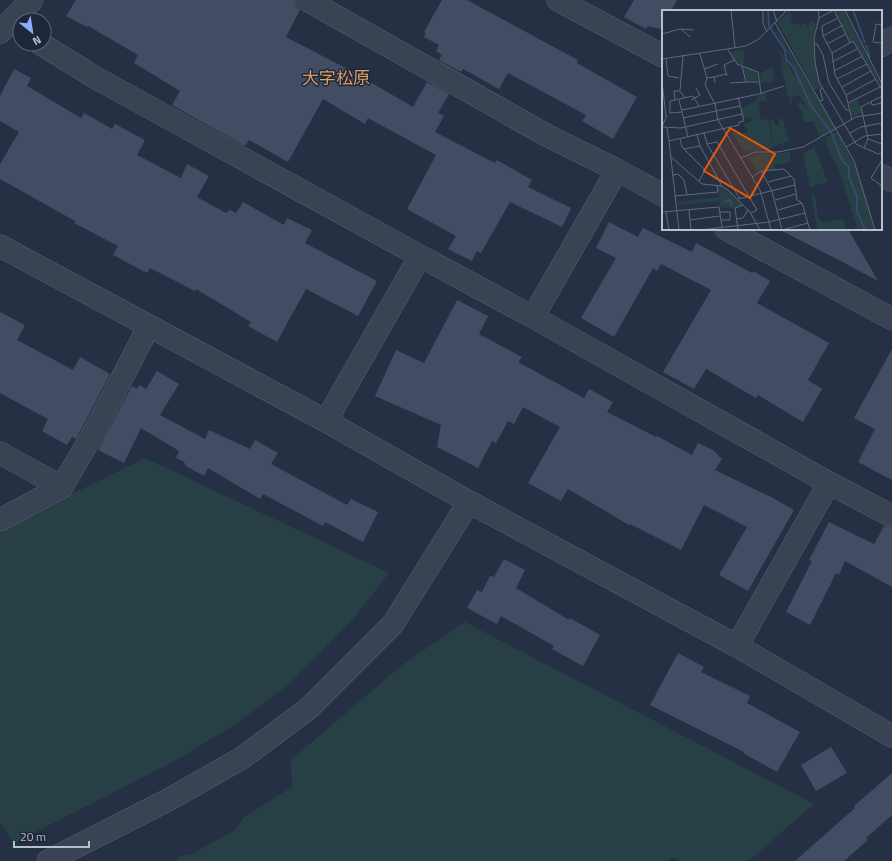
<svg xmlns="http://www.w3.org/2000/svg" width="892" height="861" font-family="'Titillium Web','Noto Sans JP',sans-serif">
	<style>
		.green { fill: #274045 }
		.building { fill: #424d64 }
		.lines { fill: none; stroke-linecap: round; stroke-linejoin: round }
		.minor-casing { stroke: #586071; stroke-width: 23 }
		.minor { stroke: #394353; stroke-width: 22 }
		.labels { text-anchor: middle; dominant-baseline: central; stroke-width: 3; stroke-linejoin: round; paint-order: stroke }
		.quarter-label { font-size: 17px; fill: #dd9f62; stroke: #1e2739 }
		.inset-river { fill: none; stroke: #374a6c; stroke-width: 2 }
		.inset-road { fill: none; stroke: #5f697b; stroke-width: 1 }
		.view { fill: #e8590c; fill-opacity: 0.15; stroke: #e8590c; stroke-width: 2 }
		.inset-edge { fill: none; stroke: #b7becd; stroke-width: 2 }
	</style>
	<rect width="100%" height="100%" fill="#253044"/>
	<path class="green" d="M145 458 389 573 353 619 286 687 231 727 177 760 14 843 0 823V533L74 493Z
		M465 622 814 804 749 861H679L672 857 668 861H176L181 855H190L235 830 243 818 292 787 291 760 402 665Z"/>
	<path class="building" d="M76 0H295L296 6 300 10 286 37 355 73 413 107 427 82 449 94 438 113 444 116 435 132 495 163 497 160 532 180 528 187 571 208 562 227 510 202 481 253 477 251 472 261 448 249 456 236 407 209 436 155 368 118 365 124 323 99 288 162 249 140 245 146 172 105 180 91 134 63 138 55 88 26 87 27 66 16Z
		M442 0H467L578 60 577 63 637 97 613 139 582 121 586 115 508 73 499 89 463 69 461 72 439 60 442 55 436 51 439 45 424 37 426 33 424 32Z
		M634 0H677L671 11H663V24L660 29 648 26 646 29 624 17Z
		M14 69 31 78 27 86 81 118 84 113 112 129 115 124 145 140 137 155 181 178 187 164 209 176 197 197 226 213 230 210 236 213 243 202 284 225 287 218 312 230 305 243 377 281 358 316 306 289 277 342 248 326 251 322 196 289 195 291 150 268 147 273 113 255 118 246 74 223 75 221 0 179V164L19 132 0 121V96Z
		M609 222 638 237 643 228 692 252 696 243 752 273 753 271 770 281 757 303 829 343 808 380 822 389 803 422 758 395 756 398 706 369 694 389 663 372 711 290 661 264 657 271 653 268 614 337 581 318 616 258 596 248Z
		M778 229H848L878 281 835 258Z
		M457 300 488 316 479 334 522 357 518 362 584 398 589 389 613 402 607 412 656 437 657 436 692 455 698 443 713 450 722 459 715 470 773 498 794 510 748 591 719 575 747 527 704 505 681 550 630 524 629 525 568 489 561 501 528 483 560 427 523 407 514 424 508 421 496 443 492 441 478 468 437 447 441 425 375 396 396 350 424 363Z
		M0 312 25 325 17 340 73 370 80 357 110 374 76 439 72 437 67 445 42 431 48 419 0 393Z
		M892 349V480L858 462 875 429 854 418Z
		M157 371 179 384 160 415 205 439 209 430 250 449 255 440 278 453 271 464 347 505 351 499 378 512 363 542 325 522 323 526 263 494 260 499 208 468 204 476 186 466 184 462 176 458 179 451 141 428 124 463 98 450 132 386 137 389 139 385 146 389Z
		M829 522 874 544 884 526 892 528V587L845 561 839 575 836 573 810 625 786 612 812 561 809 560Z
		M504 559 525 570 516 588 569 620 570 618 600 635 583 666 552 649 554 646 501 616 497 624 467 608 477 590 482 592 490 576 494 577Z
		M678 653 704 667 701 672 750 696 747 703 800 732 777 772 743 753 744 752 650 705Z
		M831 747 847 773 816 791 801 765Z
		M892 773V815L866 838 868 840 844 861H795L855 808 854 806Z"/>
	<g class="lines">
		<g class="minor-casing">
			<path id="minor" d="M307 0 548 136 617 170 663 195
				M558 0 663 56
				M0 32 32 0
				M41 44 96 78 420 256 533 317 829 483 892 516
				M881 46 892 38
				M881 175 892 181
				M726 229 892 319
				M0 246 326 421 469 502 737 646 892 736
				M533 317 617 170
				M326 421 420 256
				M0 453 62 487
				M0 520 62 487 95 430 149 326
				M737 646 829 483
				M48 861 168 800 242 758 308 709 393 624 469 502"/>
		</g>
		<use href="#minor" class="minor"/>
	</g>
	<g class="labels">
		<g class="quarter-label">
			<text x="336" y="78">大字松原</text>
		</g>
	</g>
	<g transform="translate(662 10)">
		<rect width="220" height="220" fill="#253044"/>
		<path d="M173 0H182L220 78 191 30 188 31ZM127 1 130 4 128 12 138 15 143 13 147 18 148 10 154 14 151 28 153 51 159 77 153 80 116 13ZM115 21 173 118 158 127 151 111 142 112 140 106 142 104 135 94 138 92 146 99 137 85 129 87 130 94 128 93 119 56 120 47 107 23 132 65 136 63 114 22ZM81 39 83 43 81 55 75 53 68 42ZM82 56 94 62 95 71 85 72ZM111 57 112 72 98 73 99 63ZM103 83 105 90 97 92 98 109 107 110 111 138 82 142 70 123H86L82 114 89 112 90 108 81 107 79 98 95 91 97 85ZM195 89 201 103 190 107 188 93ZM117 109H121L127 131 111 136 108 110H112L113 115H117ZM175 122 196 163 212 220H196L177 160 164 135 163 128ZM152 137 166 172 148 177 141 144ZM128 142V152L113 155V144ZM97 144H112L113 161 94 160 85 147ZM56 176 62 177 80 194 78 197 58 198 57 191 16 195V192L57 187ZM149 186H153L156 208 160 212 182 209 184 220H156Z" fill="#274045"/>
		<path class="inset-river" d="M106 0 107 16 123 40 124 49 132 58 148 94 170 124 180 150 187 157V167L195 186V201L203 220M191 0 203 33M204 35 208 48M62 192 68 190 70 196"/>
		<path class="inset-road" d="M69 0 73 38M101 0V13L105 22M111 0 115 12M156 0 157 8 152 28 153 52 157 72 194 134 216 144 220 143M172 0 188 33M183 0 220 74M157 8 172 0M176 8 160 16 161 26 170 43 173 65 184 85 190 110M113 13 192 151 213 220M220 15 214 14 211 32 220 33M19 19 28 27M0 24 18 19 32 20M161 26 181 15M152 34H155L161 45 167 73 184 100H188M165 34 184 24M66 40 75 54 96 62 99 83M170 43 191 31 220 80M38 44 45 68 43 75 53 94 56 110 98 180 109 220M4 48 6 66 17 68M0 49 84 36 97 29 125 0M170 52 195 39M80 56 84 72H96M42 59 56 54M172 61 201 46M65 66 62 55 72 50M52 67 64 64M45 68 52 67 53 73M175 69 205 54M0 72 4 106M68 73 84 72M180 77 209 61M18 80 21 46M184 85 214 69M13 90 12 81H18L23 88M17 90 26 127M29 90 38 85 34 78M158 91 161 90 158 80 160 78M209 92 210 95 220 93M186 93 218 77M20 100 97 84 122 76M20 102 8 103V91L31 86 37 96M21 108 78 96M0 117 19 118 80 104M0 117 5 105M5 118 7 131M42 123 45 134 78 189M188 123 199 117 220 113M35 125 38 136 60 176M18 129 20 137 43 160 37 171M206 129 220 134M45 134 55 132 95 200 89 203M184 137 203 126 220 124M202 138 206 129 199 97 220 86M22 139 38 136M8 146 40 174 60 176 66 180 88 202 98 220M79 148 93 142H116L141 137 194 107 220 103M220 150 209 168 220 176M99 161 110 181 120 220M11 165 16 164 22 170 25 185M90 167 99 161 122 159 132 169 135 190 140 193 148 220M106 172 129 166M13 186 56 182 55 175M76 189 133 175M113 190 134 184M27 200 29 220M116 200 140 193M0 202 57 197 60 217M4 202 7 220M58 202H68V210H59M74 209 81 208 86 200M28 210 58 206M17 220 7 131 77 115V112L82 111 76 87M37 220 107 212 143 203M76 220 73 198 81 195M120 220 146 213"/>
		<path class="view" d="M68 118 113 144 88 188 42 161Z"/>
		<rect width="220" height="220" class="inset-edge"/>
	</g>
	<g transform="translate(32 32) rotate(150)"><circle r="19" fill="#1e2739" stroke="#5b6374"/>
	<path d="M0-3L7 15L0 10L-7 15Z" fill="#8ab0ff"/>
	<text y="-6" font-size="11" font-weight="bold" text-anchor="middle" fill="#b7becd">N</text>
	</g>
	<path d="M14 841v6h75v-6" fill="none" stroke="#b7becd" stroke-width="2"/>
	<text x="20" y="841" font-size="12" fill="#b7becd" stroke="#1e2739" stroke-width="3" paint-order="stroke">20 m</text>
</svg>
